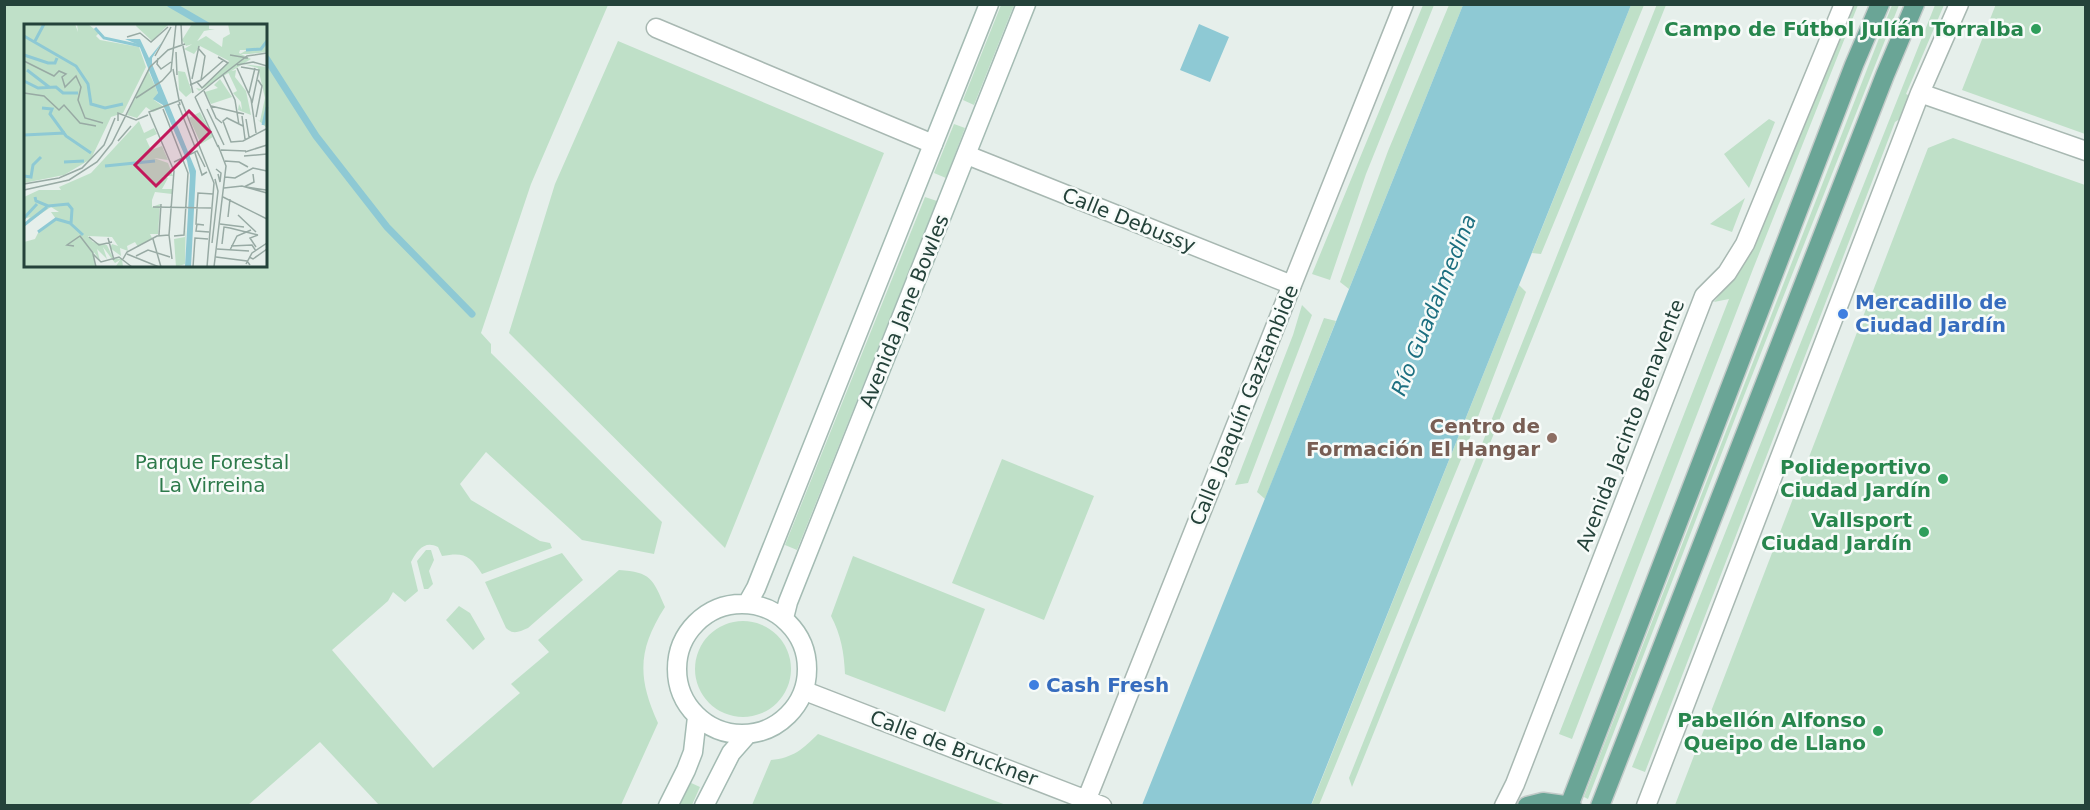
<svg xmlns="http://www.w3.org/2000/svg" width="2090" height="810" font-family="'DejaVu Sans',sans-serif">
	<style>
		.green { fill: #bfe0c8; fill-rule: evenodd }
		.water { fill: #8ec9d4 }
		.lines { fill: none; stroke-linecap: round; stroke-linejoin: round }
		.stream { stroke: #8ec9d4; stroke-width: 7 }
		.minor-casing { stroke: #a8b8b2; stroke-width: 21 }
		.secondary-casing { stroke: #a4bbb3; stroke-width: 21 }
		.primary-casing { stroke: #c2cac8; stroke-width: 21 }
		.minor { stroke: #fff; stroke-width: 18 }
		.secondary { stroke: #fff; stroke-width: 18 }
		.primary { stroke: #6aa596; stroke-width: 18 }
		.leisure-dot { fill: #2e9e5b; stroke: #f7fbf9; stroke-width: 2 }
		.shop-dot { fill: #3f7fe0; stroke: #f7fbf9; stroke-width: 2 }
		.education-dot { fill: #8d6e63; stroke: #f7fbf9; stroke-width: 2 }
		.labels { text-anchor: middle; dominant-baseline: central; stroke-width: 5; stroke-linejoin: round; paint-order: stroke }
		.leisure-label { font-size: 20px; font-weight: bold; fill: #27864d; stroke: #f7fbf9; text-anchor: end }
		.street-label { font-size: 20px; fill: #24423a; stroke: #f7fbf9 }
		.shop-label { font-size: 20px; font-weight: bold; fill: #366cbe; stroke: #f7fbf9; text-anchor: start }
		.education-label { font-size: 20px; font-weight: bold; fill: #785e54; stroke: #f7fbf9; text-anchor: end }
		.park-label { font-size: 20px; fill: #2d7a4b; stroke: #f7fbf9 }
		.water-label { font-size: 21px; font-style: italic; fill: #1c6f80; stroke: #f7fbf9 }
		.inset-river { fill: none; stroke: #8ec9d4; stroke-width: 3 }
		.inset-road { fill: none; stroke: #98aaa4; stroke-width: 1.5 }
		.view { fill: #c2185b; fill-opacity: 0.15; stroke: #c2185b; stroke-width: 3 }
		.inset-edge { fill: none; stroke: #24423a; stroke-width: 3 }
	</style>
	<rect width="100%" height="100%" fill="#e6efeb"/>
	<path class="green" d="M5 4 608 5 531 184 481 333 491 344V353L662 522 654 554 582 540 486 452 460 484 471 500 540 541 550 543 552 548 482 574C470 555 464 552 442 556L438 547C425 540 417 550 411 562L418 591 405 602 393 592 388 601 332 650 433 768 520 693 511 684 549 652 538 640 619 570C651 572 653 579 665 607 638 649 637 677 658 723L621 805H379L320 742 248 805H5ZM26 26H266V266H26Z
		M1657 4 1666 5 1352 787 1349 778Z
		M1996 4 2085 5V134L1962 90Z
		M1001 5H1014L974 105 963 100Z
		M1423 5H1434L1366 174 1330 280 1312 274Z
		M1449 5H1463L1349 289 1340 282 1388 151Z
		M1631 5H1644L1541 254 1532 253Z
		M1851 5H1858L1753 269 1572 739 1559 734 1729 299 1714 302 1741 267Z
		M1892 5H1899L1738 411 1588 799 1584 797 1597 763Z
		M1935 5H1944L1906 94 1914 98 1903 117 1895 122 1645 772 1632 767Z
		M618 41 884 153 725 548 509 333 555 184Z
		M1769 119 1775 122 1749 188 1724 154Z
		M954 124 965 128 946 178 934 173Z
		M1953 138 2085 185V805H1675L1928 148Z
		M925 197 937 201 797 550 785 545Z
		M1745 198 1732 232 1710 224Z
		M1519 285 1526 292 1471 435 1319 805 1311 806Z
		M1302 305 1312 315 1248 483 1235 485 1293 335Z
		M1324 318 1336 321 1265 499 1257 492Z
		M1002 459 1094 496 1044 620 952 583Z
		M426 550H431L434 560 429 571 433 584 428 589H424L417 561Z
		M562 553 583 580 528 628C519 632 513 635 506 628L485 582Z
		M853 556 985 609 945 712 845 674C844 652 841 635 831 616Z
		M459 606 470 613 485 639 473 650 446 620Z
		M695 669a48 48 0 1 1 96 0a48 48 0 1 1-96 0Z
		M818 734 1006 805H752L771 760C793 758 803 749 818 734Z
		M689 782 700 787 692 805 679 806Z"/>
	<path class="water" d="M1463 5H1631L1311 805H1142Z
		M1199 24 1229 37 1210 82 1180 70Z"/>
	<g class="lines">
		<path class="stream" d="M170 4 208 26
			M266 58 316 136 387 227 472 314"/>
		<g class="minor-casing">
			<path id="minor" d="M656 28 933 144
				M1920 93 2086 151
				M967 155 1292 285
				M805 691 1102 806
				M1084 806 1404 4
				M1504 806 1515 784 1704 296 1727 273 1745 244 1844 4
				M1646 806 1920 93 1959 4"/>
		</g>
		<g class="secondary-casing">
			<path id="secondary" d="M677 669a65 65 0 1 1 130 0a65 65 0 1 1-130 0Z
				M747 604 756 588 989 4
				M784 618 788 602 1026 4
				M668 806 686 770 693 752 697 717
				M704 806 731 753 746 736"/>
		</g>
		<g class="primary-casing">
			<path id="primary" d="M1527 806 1543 802 1572 806
				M1569 806 1854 65 1880 4
				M1600 806 1885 75 1915 4"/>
		</g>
		<use href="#minor" class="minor"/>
		<use href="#secondary" class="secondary"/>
		<use href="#primary" class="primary"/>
	</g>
	<g class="leisure-dot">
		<circle cx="2036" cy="29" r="6"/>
		<circle cx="1943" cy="479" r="6"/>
		<circle cx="1924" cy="532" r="6"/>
		<circle cx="1878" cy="731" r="6"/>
	</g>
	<g class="shop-dot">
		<circle cx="1843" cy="314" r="6"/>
		<circle cx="1034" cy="685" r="6"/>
	</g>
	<circle class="education-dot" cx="1552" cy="438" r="6"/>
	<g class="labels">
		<g class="leisure-label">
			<text x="2024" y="29">Campo de Fútbol Julíán Torralba</text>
			<text x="1931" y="467">Polideportivo<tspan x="1931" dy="23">Ciudad Jardín</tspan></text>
			<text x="1912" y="520">Vallsport<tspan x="1912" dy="23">Ciudad Jardín</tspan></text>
			<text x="1866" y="720">Pabellón Alfonso<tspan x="1866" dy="23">Queipo de Llano</tspan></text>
		</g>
		<g class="street-label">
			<text transform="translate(1129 220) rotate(22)">Calle Debussy</text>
			<text transform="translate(904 311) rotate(-68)">Avenida Jane Bowles</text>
			<text transform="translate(1244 405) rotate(-68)">Calle Joaquín Gaztambide</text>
			<text transform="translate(1630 425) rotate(-69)">Avenida Jacinto Benavente</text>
			<text transform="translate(954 748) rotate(21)">Calle de Bruckner</text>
		</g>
		<g class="shop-label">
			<text x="1855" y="302">Mercadillo de<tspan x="1855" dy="23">Ciudad Jardín</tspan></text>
			<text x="1046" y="685">Cash Fresh</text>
		</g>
		<g class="education-label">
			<text x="1540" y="426">Centro de<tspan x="1540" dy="23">Formación El Hangar</tspan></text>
		</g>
		<g class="park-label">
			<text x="212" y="462">Parque Forestal<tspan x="212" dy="23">La Virreina</tspan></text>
		</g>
		<g class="water-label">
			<text transform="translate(1434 305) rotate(-68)">Río Guadalmedina</text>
		</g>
	</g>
	<g transform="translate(24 24)">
		<rect width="243" height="243" fill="#e6efeb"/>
		<path d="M0 0H51L54 8 53 0H64L75 9 72 12 76 16 115 23 122 43 99 89 87 93 67 135 40 151 0 159ZM145 0 128 17 112 2 113 0ZM168 0H185V5H191L180 7 172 19 162 22 158 16ZM204 0H243V28L225 30H216L223 26H216L215 29 227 35 175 67 172 64 177 65 205 37 176 22 170 30 160 25 182 12 198 23 199 14 206 10ZM219 40 243 43V104L233 95 236 97 241 74 234 44ZM124 46 134 69 130 76 140 83 129 88 122 83 113 94 103 91ZM212 46 211 53 222 67 227 91 214 86 215 80 218 86 217 78 209 69 213 67 204 48ZM154 47 161 48 168 68 162 73 155 66ZM196 55 208 73 187 80 181 68 194 64 190 61ZM176 88 189 113 177 120 165 94ZM115 97 120 109 130 104 133 110 122 115 127 126 138 122 144 136 130 134 144 139 149 152H138L144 154 138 165H148V170L131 168 128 176V183L136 180 134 210H126L128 214 114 223 111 218 103 222 104 227 96 224 97 232 86 224 88 220 94 222 88 213 64 212 69 218 83 221 89 234 98 235 99 243 92 242 96 236 91 239 79 223 83 235 73 225 76 237 70 228 71 243H0V218L11 215 15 207 32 195 27 188H35L27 183 0 201 6 193 0 195V173L15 166H37L35 163 67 149ZM162 189 161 240 152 243 150 215 161 213Z" fill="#bfe0c8"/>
		<path d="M101 15H116L125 34 139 17 128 34V40L172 147 167 243H161L166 151 163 137 139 81 129 75 134 69 115 21Z" fill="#8ec9d4"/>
		<path class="inset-river" d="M71 4 80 14 117 22M0 12 52 42 64 60 67 80 81 84 99 80M11 17 20 0M222 26 237 25 243 17M0 31 24 39H31L33 34M3 46 25 63M0 57 14 64 32 63 39 69H54M18 84 28 85 26 90 42 112 67 129M239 101 243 83M0 111 41 109M40 138 60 137M81 142 131 137M0 152 7 153 9 141 17 133M11 173 12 177 24 182 44 180 48 185 47 200 59 211M0 194 13 180M0 201 23 183M14 208 32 195 46 199"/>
		<path class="inset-road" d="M157 0 158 20M103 13 116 9 127 18 144 3M159 22 169 69M174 24 181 32 177 56M152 28 153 51M206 31 224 34M131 32 147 3M134 34 133 40 137 45 147 38M0 37 30 52 35 47 42 50 38 53 41 63 52 52 57 63 54 76 61 94 79 99M213 41 229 38 243 42M217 43 235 46 228 79M213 44 227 75 232 109M149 45 156 81M199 51 211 76 215 101M168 55 175 22M192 56 223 32 243 29M173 58 178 64 204 39 194 33M166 61 177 56 200 36M180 67 192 94 198 99M0 69 20 72 35 86 40 81 56 99 72 102M225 69 231 44M171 73 194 123M171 73 192 56M112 74 138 57 147 47 152 0M154 80 171 123M187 82 220 90M139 85 164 149 160 211 150 212M183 85 200 121M218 92 221 115M127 93 125 88 157 76 190 159 183 243M127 93 150 147 145 211 148 235M232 93 238 62 234 56M222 95 225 113M94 97V89L112 96 124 91M219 102 203 94 199 97 207 118 219 117 242 105M94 117 107 102M197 126 222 127M221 128 243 121M171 129 178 151 183 148M220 132 243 130M201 137 215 138 224 143M150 138 173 127 181 143M192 145 197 149 196 158 194 150M201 153 211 154 229 144 243 147M0 160 35 154 58 144 80 121 91 94M220 163 230 158 229 150M222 163 242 166M200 164 218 162 243 169M0 166 45 156 73 138 88 119 126 43 144 26 161 20M199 173 243 195M129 183 187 184M214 191 232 208M204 193 206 175M173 200 172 207 185 208M196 200 220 203M180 201 172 200 174 169 189 170M206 204 234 211M135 211 137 180M65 213 75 221 88 218M84 214 90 236M129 215 137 243M188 219 194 167 191 155M198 220 200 203 206 204M50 222 43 221 56 212 69 229M207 222 228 221 232 227M232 223 226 214 234 211M193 225 225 227M206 226 213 212 227 206M103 230 135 243M112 232 124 226 146 233M192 233 223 237 226 241M225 233 229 235 243 225M99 235 103 228 133 212 145 211M222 240 228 229 243 219M72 243 69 230 77 238 95 233 108 243M169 243 171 214 184 215M190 243 202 142 194 121"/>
		<path class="view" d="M165 87 186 108 132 162 111 141Z"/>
		<rect width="243" height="243" class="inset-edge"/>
	</g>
	<rect width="2090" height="810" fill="none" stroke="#24423a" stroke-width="12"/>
</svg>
